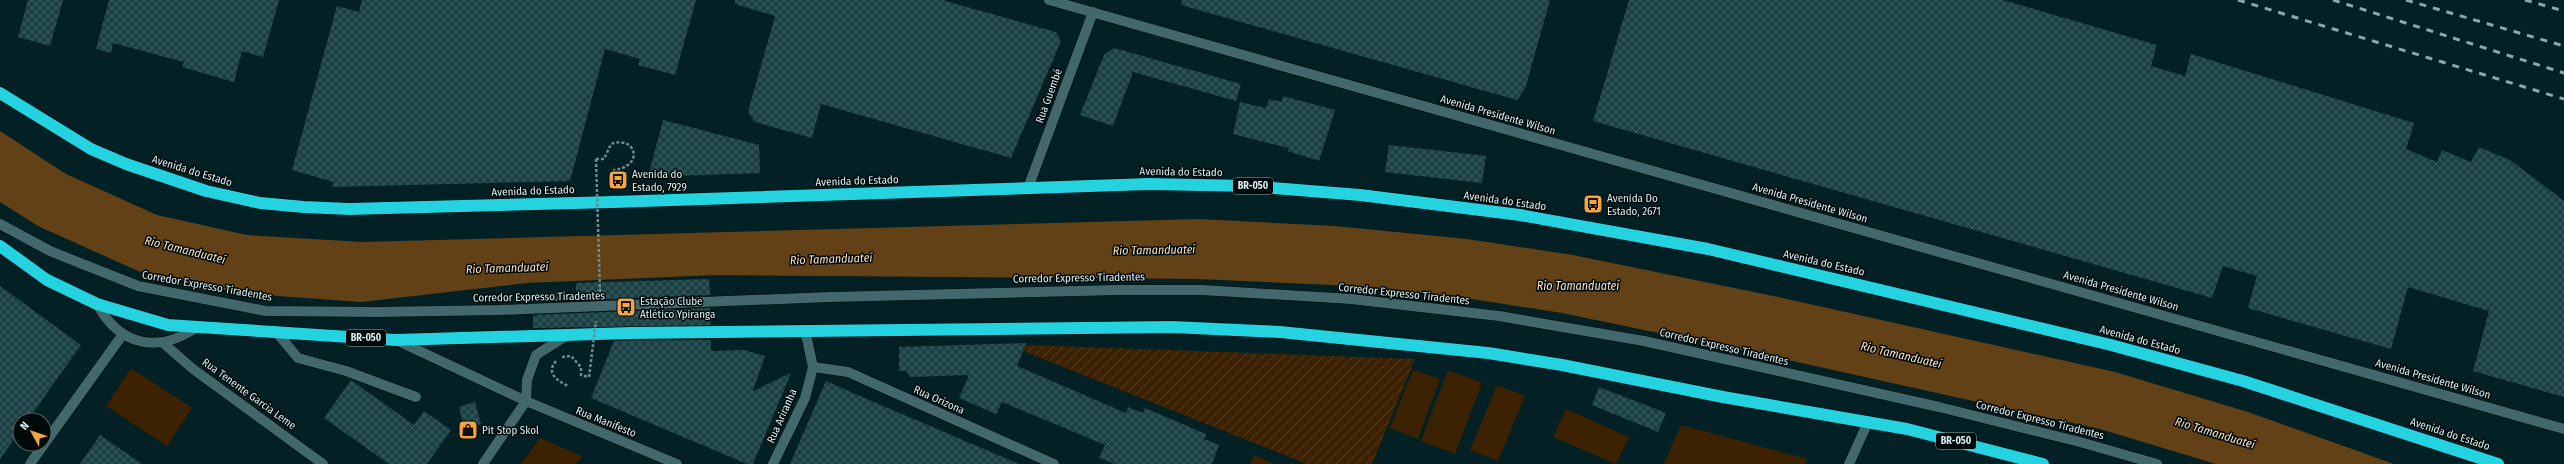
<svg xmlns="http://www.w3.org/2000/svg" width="2564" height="464" font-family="'Fira Sans Condensed',sans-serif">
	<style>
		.garden { fill: url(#garden-furrows) }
		.pitch { fill: #3c2200 }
		.water { fill: #624116 }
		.building { fill: url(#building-cross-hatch) }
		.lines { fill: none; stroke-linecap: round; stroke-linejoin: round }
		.lane-casing { stroke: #00090b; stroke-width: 11 }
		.street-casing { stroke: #00090b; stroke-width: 11 }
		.secondary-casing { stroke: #00090b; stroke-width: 11 }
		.highway-casing { stroke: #00090b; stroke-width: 13 }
		.path { stroke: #708a8c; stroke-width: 2.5; stroke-dasharray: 3 2; stroke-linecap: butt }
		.lane { stroke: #42686c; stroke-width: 10 }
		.street { stroke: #42686c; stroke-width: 10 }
		.secondary { stroke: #42686c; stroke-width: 10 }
		.highway { stroke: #24d2e0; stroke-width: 12 }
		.rail { stroke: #8ea6a9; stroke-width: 3; stroke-dasharray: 7 7; stroke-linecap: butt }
		.lane-bridge-casing { stroke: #00090b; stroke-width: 11; stroke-linecap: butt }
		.path-bridge { stroke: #708a8c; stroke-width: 2.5; stroke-dasharray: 3 2; stroke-linecap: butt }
		.lane-bridge { stroke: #42686c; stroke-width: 10 }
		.labels { text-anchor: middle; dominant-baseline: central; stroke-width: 3; stroke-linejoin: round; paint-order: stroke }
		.shield { fill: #00090a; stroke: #97a9aa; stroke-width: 1 }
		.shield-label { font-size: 10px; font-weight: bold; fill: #d8edef }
		.street-label { font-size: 11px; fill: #d8edef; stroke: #00090a }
		.poi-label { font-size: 11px; fill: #d8edef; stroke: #00090a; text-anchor: start }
		.water-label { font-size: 12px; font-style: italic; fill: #fadfc1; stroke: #00090a }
	</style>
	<defs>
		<pattern id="garden-furrows" width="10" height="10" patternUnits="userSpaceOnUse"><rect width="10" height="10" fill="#3c2200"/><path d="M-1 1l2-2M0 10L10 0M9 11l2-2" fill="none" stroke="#574226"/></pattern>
		<pattern id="building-cross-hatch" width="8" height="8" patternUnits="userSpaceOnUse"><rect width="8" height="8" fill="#1b4145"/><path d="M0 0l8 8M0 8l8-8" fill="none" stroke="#3b5d60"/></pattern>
	</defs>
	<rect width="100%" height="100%" fill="#032124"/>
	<path class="garden" d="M1025 345 1415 359 1372 464H1307L1023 351Z"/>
	<path class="pitch" d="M131 368 192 408 167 446 106 406Z
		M1413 370 1440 379 1418 439 1390 428Z
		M1448 370 1482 383 1455 454 1421 441Z
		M1497 385 1525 396 1498 461 1470 450Z
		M1566 409 1629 437 1616 464 1553 437Z
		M1681 425 1807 459 1805 464H1664Z
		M540 438 582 456 576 464H521Z
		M1254 455 1275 464H1250Z"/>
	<path class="water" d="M0 131 66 174 157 215 247 235 362 242 1199 219 1335 226 1467 239 1573 255 1778 297 2115 372 2248 412 2394 464H2216L2100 429 1765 355 1562 313 1459 297 1331 285 1198 279 716 275 527 283 361 302 238 293 138 271 38 226 0 202Z"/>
	<path class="building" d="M28 0H63L50 46 18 37Z
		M109 0H279L263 57 242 51 234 82 182 67 184 62 113 43 111 53 96 49Z
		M362 0H696L675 75 638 65 640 59 605 49 570 181 332 187 334 182 292 170 337 6 359 12Z
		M735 0H942L1056 32 1061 41 1011 158 821 104 812 138 755 122 748 112 775 16 735 4Z
		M1182 0H1550L1525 89 1517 100 1181 5Z
		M1629 0H2003L2157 45 2151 66 2185 76 2191 54 2414 123 2406 149 2437 162 2442 150 2471 162 2479 147 2510 160 2564 201V397L2473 371 2489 311 2408 287 2391 349 2248 308 2257 276 2223 266 2212 298 1593 121Z
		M1114 48 1241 84 1236 101 1133 72 1113 126 1080 115 1104 55Z
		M1283 96 1335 110 1319 161 1288 151V148L1233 134 1240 102 1266 108 1269 99 1282 102Z
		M663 120 759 145 760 173 648 177Z
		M1389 145 1486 156 1482 183 1385 172Z
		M709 279 710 295 532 302V294L576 293V283Z
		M0 286 81 345 28 420H20V431L0 459Z
		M710 308 711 325 533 328V315Z
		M711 340V351L744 350 765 356 753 391 791 373 753 464H747L591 398 614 341Z
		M1026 343 1017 366 1126 413 1128 407 1143 413 1145 408 1206 434 1204 439 1219 445 1212 464H1115L1099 458 1105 445 1002 402 996 414 959 398 969 375 910 377 907 371H899V347Z
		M351 380 414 425 424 411 451 430 427 464H389L324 418Z
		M826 381 869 400 1019 464H790Z
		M1599 387 1666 413 1658 432 1592 405Z
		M475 402 481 424 464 428 459 407Z
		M100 435 142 464H80Z"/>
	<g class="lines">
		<g class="lane-casing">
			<path id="lane" d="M278 334 298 358 346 371 416 397"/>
		</g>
		<g class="street-casing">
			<path id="street" d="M1028 188 1093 12
				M97 304C120 346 158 354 197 327
				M162 342 193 369 323 464
				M813 367 848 372 1054 464
				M30 464 123 334
				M483 464 526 401
				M773 464 805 398 813 367 805 330
				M1849 464 1868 422"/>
		</g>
		<g class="secondary-casing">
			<path id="secondary" d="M1049 0 2564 429
				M396 340 526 401 677 464
				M526 401 527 380 536 355 566 336"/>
		</g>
		<g class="highway-casing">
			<path id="highway" d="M0 93 91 149 126 164 206 191 260 203 304 207 349 209 613 202 1149 184 1249 186 1360 195 1520 215 1708 249 2111 345 2243 381 2498 464
				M0 246 47 280 97 304 168 325 395 340 631 333 1172 327 1280 332 1488 353 1562 365 1723 397 1907 429 2043 464"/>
		</g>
		<path class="path" d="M596 159H604L611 144C636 135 645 166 614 170V187
			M562 357 571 356 581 367V375L589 377
			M556 361C546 373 556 380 568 386"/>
		<use href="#lane" class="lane"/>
		<use href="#street" class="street"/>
		<use href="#secondary" class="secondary"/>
		<use href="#highway" class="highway"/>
		<path class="rail" d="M2238 0 2564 99
			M2333 0 2564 73
			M2406 0 2564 46
			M2525 0 2564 11"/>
		<g class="lane-bridge-casing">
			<path id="lane-bridge" d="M0 224 50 251 138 286 266 311 377 312 500 310 830 297 1118 290H1202L1351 299 1499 316 1644 341 1939 407 2080 442 2157 464"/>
		</g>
		<path class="path-bridge" d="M596 159 600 292
			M589 377 596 321"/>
		<use href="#lane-bridge" class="lane-bridge"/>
	</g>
	<defs>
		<g id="bus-square" transform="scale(1)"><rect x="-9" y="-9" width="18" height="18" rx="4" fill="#f2a541" stroke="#00090a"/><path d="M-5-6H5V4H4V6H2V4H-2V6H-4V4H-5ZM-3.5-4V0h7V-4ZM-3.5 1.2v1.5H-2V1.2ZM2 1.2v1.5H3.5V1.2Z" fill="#111"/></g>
		<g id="shop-square" transform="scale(1)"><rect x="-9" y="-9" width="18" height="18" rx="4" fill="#f2a541" stroke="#00090a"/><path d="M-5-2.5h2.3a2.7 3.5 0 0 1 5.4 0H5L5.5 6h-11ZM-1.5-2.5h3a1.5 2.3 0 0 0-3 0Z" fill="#111"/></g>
	</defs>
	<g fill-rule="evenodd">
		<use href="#bus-square" x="618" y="180"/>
		<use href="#bus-square" x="1593" y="204"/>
		<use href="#bus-square" x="626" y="307"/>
		<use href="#shop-square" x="468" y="430"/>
	</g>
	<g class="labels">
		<g class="shield">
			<rect x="1233" y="178" width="40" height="16" rx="3"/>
			<rect x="346" y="330" width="40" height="16" rx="3"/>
			<rect x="1936" y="433" width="40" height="16" rx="3"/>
		</g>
		<g class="shield-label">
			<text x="1253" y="186">BR-050</text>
			<text x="366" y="338">BR-050</text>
			<text x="1956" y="441">BR-050</text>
		</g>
		<g class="street-label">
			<text transform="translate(1049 96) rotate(-70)">Rua Guembé</text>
			<text transform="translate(1498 115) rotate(16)">Avenida Presidente Wilson</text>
			<text transform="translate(192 171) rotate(17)">Avenida do Estado</text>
			<text transform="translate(1181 172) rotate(1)">Avenida do Estado</text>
			<text transform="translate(857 181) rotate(-2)">Avenida do Estado</text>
			<text transform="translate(533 191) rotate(-2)">Avenida do Estado</text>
			<text transform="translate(1505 201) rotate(8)">Avenida do Estado</text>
			<text transform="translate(1810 203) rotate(16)">Avenida Presidente Wilson</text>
			<text transform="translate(1824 263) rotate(13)">Avenida do Estado</text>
			<text transform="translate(1079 278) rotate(-1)">Corredor Expresso Tiradentes</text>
			<text transform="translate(207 286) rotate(10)">Corredor Expresso Tiradentes</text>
			<text transform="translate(2121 291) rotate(16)">Avenida Presidente Wilson</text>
			<text transform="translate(1404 294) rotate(6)">Corredor Expresso Tiradentes</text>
			<text transform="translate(539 297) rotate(-1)">Corredor Expresso Tiradentes</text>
			<text transform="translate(2140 340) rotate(15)">Avenida do Estado</text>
			<text transform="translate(1724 347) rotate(13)">Corredor Expresso Tiradentes</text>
			<text transform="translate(2433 379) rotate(16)">Avenida Presidente Wilson</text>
			<text transform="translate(249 394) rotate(36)">Rua Tenente Garcia Leme</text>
			<text transform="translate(939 400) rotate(24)">Rua Orizona</text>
			<text transform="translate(782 416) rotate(-66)">Rua Ariranha</text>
			<text transform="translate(2040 420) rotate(14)">Corredor Expresso Tiradentes</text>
			<text transform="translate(606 422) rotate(22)">Rua Manifesto</text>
			<text transform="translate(2450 434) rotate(18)">Avenida do Estado</text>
		</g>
		<g class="poi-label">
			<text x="632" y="174">Avenida do<tspan x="632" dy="13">Estado, 7929</tspan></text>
			<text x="1607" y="198">Avenida Do<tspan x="1607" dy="13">Estado, 2671</tspan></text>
			<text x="640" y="301">Estação Clube<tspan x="640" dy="13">Atlético Ypiranga</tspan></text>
			<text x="482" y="430">Pit Stop Skol</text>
		</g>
		<g class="water-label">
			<text transform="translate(185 250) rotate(14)">Rio Tamanduateí</text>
			<text transform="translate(1154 250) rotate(-1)">Rio Tamanduateí</text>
			<text transform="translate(831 259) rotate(-2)">Rio Tamanduateí</text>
			<text transform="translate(507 268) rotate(-2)">Rio Tamanduateí</text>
			<text x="1578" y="286">Rio Tamanduateí</text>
			<text transform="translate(1901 355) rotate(13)">Rio Tamanduateí</text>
			<text transform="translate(2215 433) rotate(17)">Rio Tamanduateí</text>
		</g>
	</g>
	<g transform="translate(32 432) rotate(310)"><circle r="19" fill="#00090a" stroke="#566466"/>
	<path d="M0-3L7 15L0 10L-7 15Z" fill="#f2a541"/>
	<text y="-6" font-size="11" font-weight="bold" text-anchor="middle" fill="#d8edef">N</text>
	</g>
</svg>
